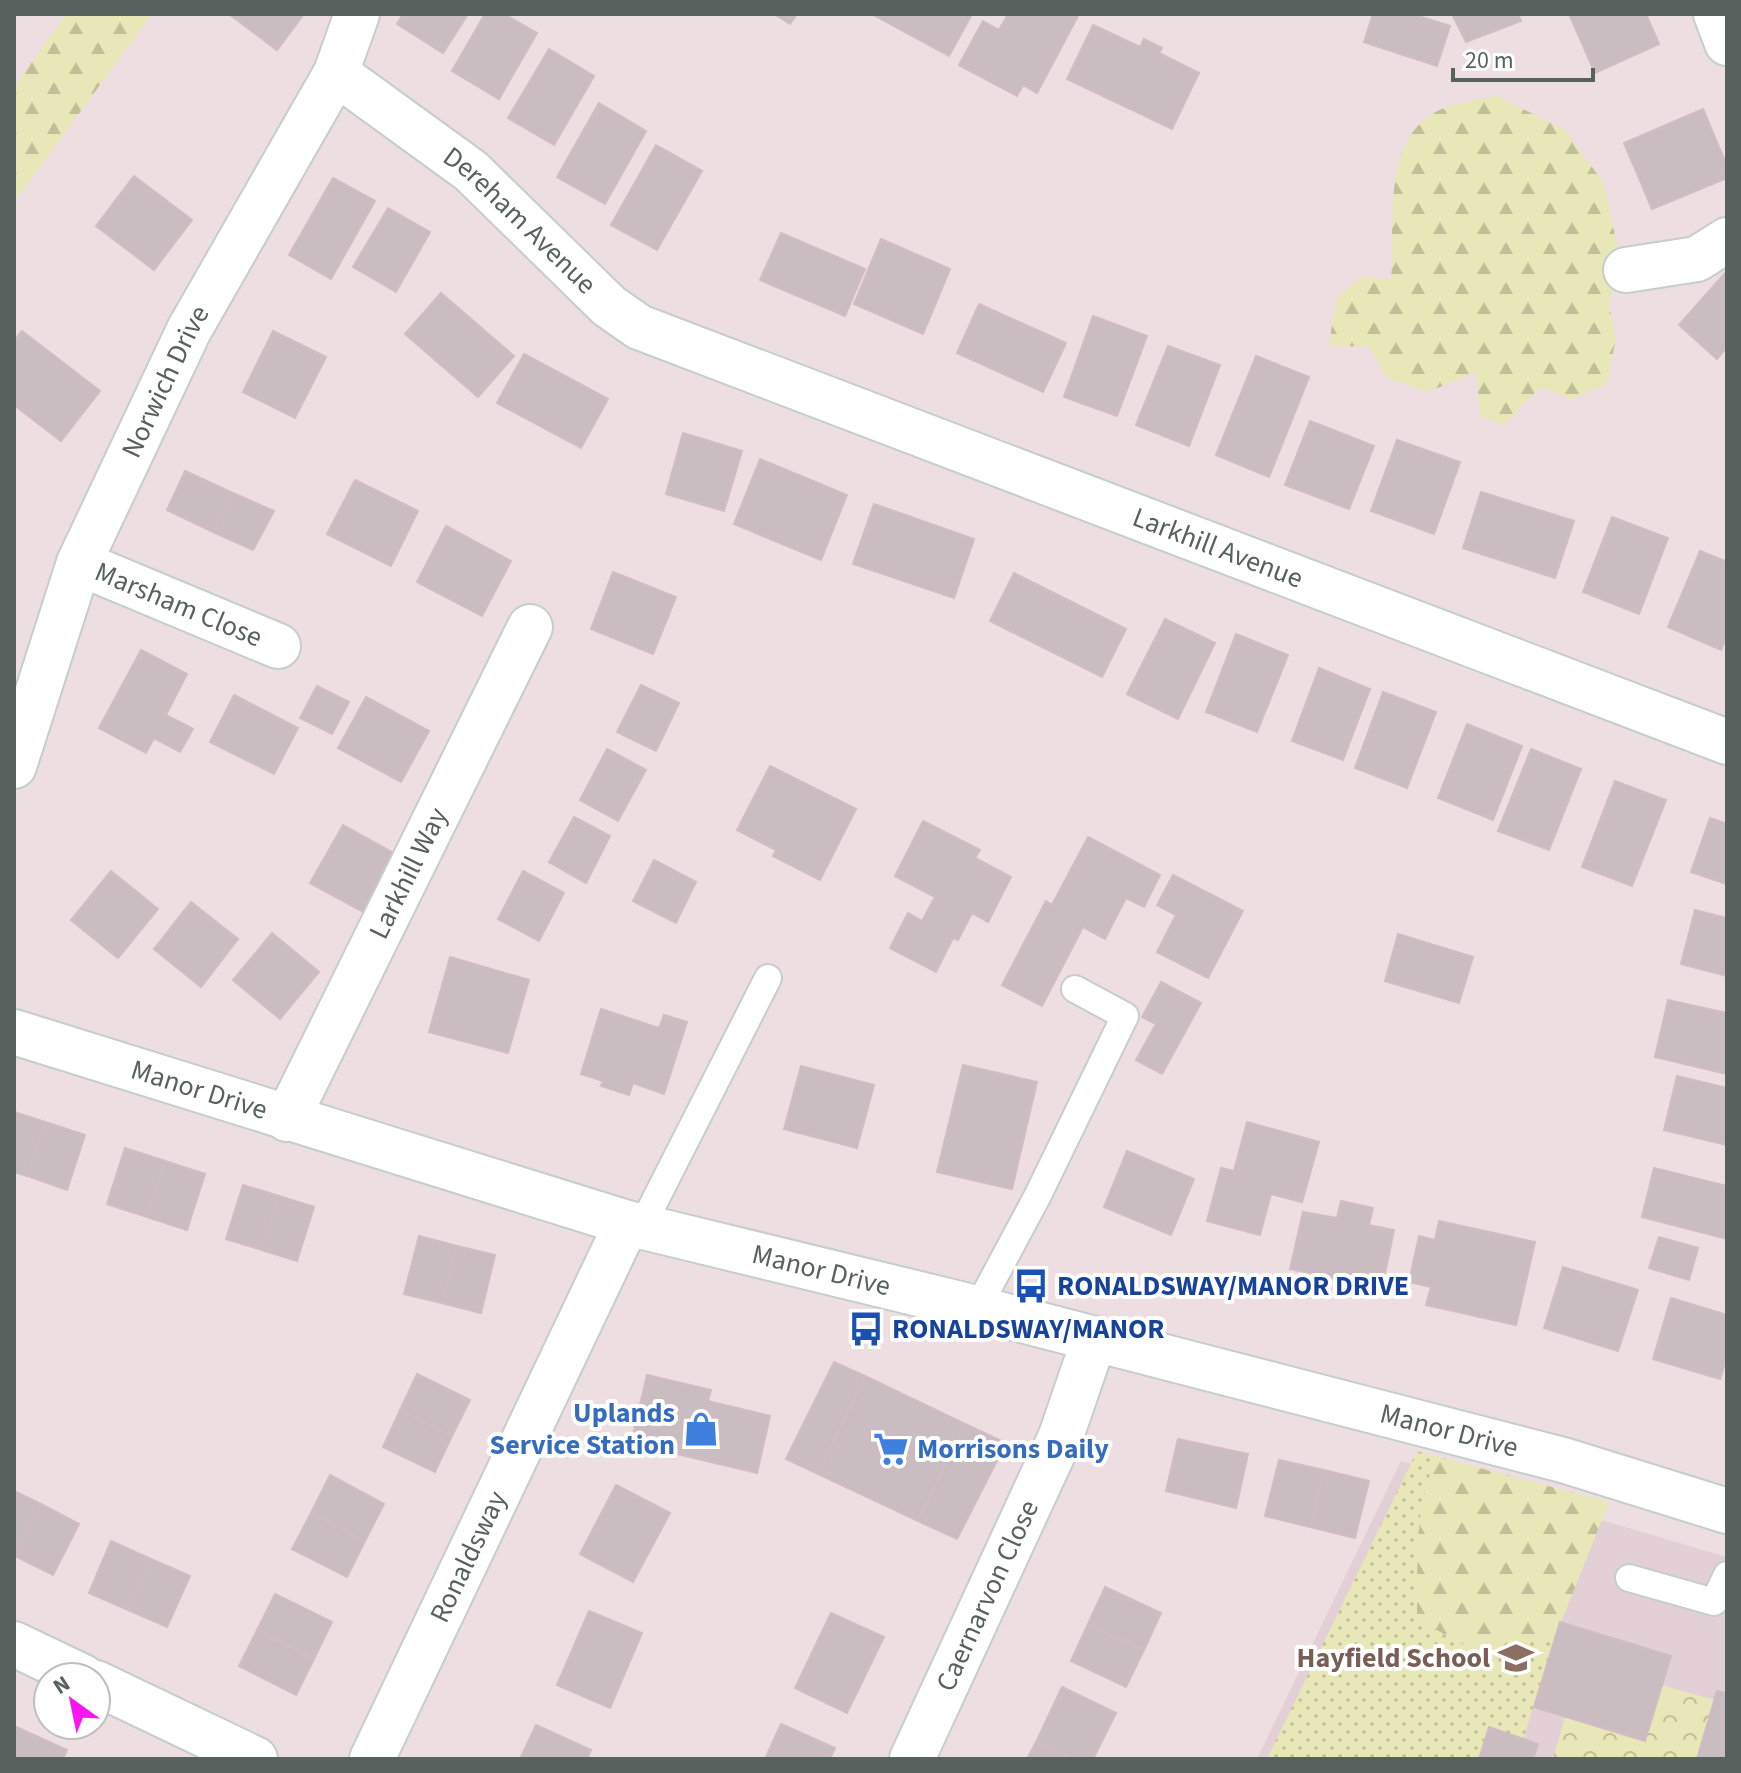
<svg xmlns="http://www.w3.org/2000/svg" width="1741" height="1773" font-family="'Source Sans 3',sans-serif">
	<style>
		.education { fill: #e2d0d6 }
		.grass { fill: url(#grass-dots) }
		.forest { fill: url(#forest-firs) }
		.park { fill: url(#park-crowns) }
		.building { fill: #cabdc1; stroke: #d2bcc3; stroke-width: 2 }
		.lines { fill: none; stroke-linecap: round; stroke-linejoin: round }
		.lane-casing { stroke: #c5cecb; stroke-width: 30 }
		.street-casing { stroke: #c5cecb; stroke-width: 48 }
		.lane { stroke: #fff; stroke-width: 26 }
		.street { stroke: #fff; stroke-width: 44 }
		.labels { text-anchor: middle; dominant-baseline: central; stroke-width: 8; stroke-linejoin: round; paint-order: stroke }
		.street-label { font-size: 28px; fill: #57615d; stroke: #fff }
		.transit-label { font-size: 28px; font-weight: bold; fill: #164399; stroke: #fff; text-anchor: start }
		.shop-label { font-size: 28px; font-weight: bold; fill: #366cbe; stroke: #fff; text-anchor: end }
		.education-label { font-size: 28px; font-weight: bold; fill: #785e54; stroke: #fff; text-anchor: end }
	</style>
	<defs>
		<pattern id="grass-dots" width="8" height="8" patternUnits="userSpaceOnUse" patternTransform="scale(2)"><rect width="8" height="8" fill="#e8e7b7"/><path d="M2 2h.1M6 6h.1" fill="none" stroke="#bfbf98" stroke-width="1.8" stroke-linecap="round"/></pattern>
		<pattern id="forest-firs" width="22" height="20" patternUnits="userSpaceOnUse" patternTransform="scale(2)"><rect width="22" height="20" fill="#e8e7b7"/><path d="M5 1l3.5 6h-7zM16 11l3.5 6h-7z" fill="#bfbf98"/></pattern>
		<pattern id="park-crowns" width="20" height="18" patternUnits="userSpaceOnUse" patternTransform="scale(2)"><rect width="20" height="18" fill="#e8e7b7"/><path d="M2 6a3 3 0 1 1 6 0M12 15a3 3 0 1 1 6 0" fill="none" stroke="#bfbf98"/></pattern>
	</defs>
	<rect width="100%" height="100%" fill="#eddee1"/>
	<path class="education" d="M1401 1461 1727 1557V1759H1257Z"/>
	<path class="grass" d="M1417 1451 1609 1502 1560 1622 1523 1739 1489 1728 1479 1759H1267Z"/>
	<path class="forest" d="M66 14H152L14 202V87Z
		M1497 96 1565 130 1603 182 1619 253 1609 306 1616 338 1607 384 1572 399 1540 387 1504 425 1481 417 1476 372 1428 392 1386 377 1370 347 1329 345 1336 299 1360 277 1391 279C1396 222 1379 131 1447 107 1463 101 1481 99 1497 96Z
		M1440 1458 1609 1502 1556 1635 1482 1655 1417 1619C1418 1579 1413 1486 1440 1458Z"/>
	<path class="park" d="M1661 1685 1715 1700 1697 1759H1553L1565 1717 1645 1741Z"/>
	<path class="building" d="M229 14H304L277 50Z
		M403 14H468L443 53 397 24Z
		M485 14H504L537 33 499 99 452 71Z
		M774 14H797L790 24Z
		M872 14H972L949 56Z
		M1008 14H1079L1037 93 1023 85 1017 96 959 65 983 21 999 30Z
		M1373 14H1412L1450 26 1437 66 1364 42Z
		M1452 14H1518L1521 21 1466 42Z
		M1569 14H1646L1659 44 1595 73Z
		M1093 25 1140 47 1144 39 1162 48 1159 53 1199 73 1172 129 1067 79Z
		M549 49 594 76 554 145 508 118Z
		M599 103 646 131 605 204 557 177Z
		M1703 109 1727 166V178L1652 209 1624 143Z
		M656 145 702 171 657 250 611 225Z
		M134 176 192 220 154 270 96 226Z
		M333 178 375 201 331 279 289 255Z
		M388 208 430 232 396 292 353 267Z
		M781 233 865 269 845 316 760 280Z
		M881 239 950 269 923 334 854 304Z
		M1727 271V347L1717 359 1679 325Z
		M441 293 514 356 478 397 405 334Z
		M979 304 1066 343 1043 392 957 353Z
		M1093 316 1147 336 1117 416 1064 397Z
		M22 331 100 391 61 441 14 405V341Z
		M273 331 326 357 295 418 243 392Z
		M1168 346 1220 365 1189 446 1136 425Z
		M524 354 608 399 581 448 497 403Z
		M1256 356 1309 377 1269 477 1216 455Z
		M1310 421 1374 446 1349 509 1285 485Z
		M683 433 742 451 724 511 666 494Z
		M1397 440 1460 462 1434 534 1371 511Z
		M760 459 847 495 821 560 734 524Z
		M185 471 233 493 213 532 167 510Z
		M355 480 418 511 391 566 327 534Z
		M1481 492 1574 521 1555 578 1463 548Z
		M233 493 274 511 253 550 213 532Z
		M874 504 974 539 954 598 853 564Z
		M1612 517 1668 538 1639 614 1583 592Z
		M446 526 511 561 482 616 417 582Z
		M1700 551 1727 562V636L1721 650 1668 627Z
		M613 572 676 597 653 654 591 629Z
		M1014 573 1126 629 1102 677 990 621Z
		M1165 619 1215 643 1178 719 1127 694Z
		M1236 634 1288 655 1257 732 1206 712Z
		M141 650 187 674 166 715 193 729 180 752 154 738 146 753 99 728Z
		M1319 668 1370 689 1343 760 1292 741Z
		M641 685 679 703 656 751 617 732Z
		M317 686 349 702 332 734 300 718Z
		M1383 692 1436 712 1407 788 1355 768Z
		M234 695 298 728 274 774 210 742Z
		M366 697 429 731 401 782 338 748Z
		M1467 724 1522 746 1493 820 1438 798Z
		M607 749 646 770 618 821 580 800Z
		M1531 749 1581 769 1549 850 1498 831Z
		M770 766 856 809 820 880 773 856 776 850 737 830Z
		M1615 781 1666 800 1632 886 1582 867Z
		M574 817 610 836 586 883 549 862Z
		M1710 818 1727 824V884L1691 872Z
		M923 821 980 850 975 858 1011 877 988 922 972 913 958 940 953 938 936 972 890 948 908 913 922 921 935 897 895 876Z
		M343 825 397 855 365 913 310 883Z
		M1088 837 1160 875 1144 907 1126 898 1105 939 1083 927 1042 1006 1002 985 1046 901 1052 905Z
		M654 860 696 882 676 923 633 901Z
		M111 871 158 909 118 958 71 920Z
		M523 871 564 893 539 941 498 919Z
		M1173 875 1243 911 1208 978 1157 952 1176 915 1157 905Z
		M191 902 238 939 201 987 154 949Z
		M1695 910 1727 918V976L1681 964Z
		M272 933 319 972 280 1019 233 980Z
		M1398 934 1473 957 1459 1003 1385 981Z
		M450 957 529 980 508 1053 429 1032Z
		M1161 982 1201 1003 1162 1074 1136 1060 1156 1024 1142 1017Z
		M1668 1000 1727 1013V1074L1655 1057Z
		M601 1009 659 1028 664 1015 687 1022 664 1094 633 1083 629 1095 601 1086 603 1081 581 1074Z
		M963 1065 1037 1082 1012 1189 937 1172Z
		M801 1066 874 1085 857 1148 784 1129Z
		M1677 1076 1727 1088V1145L1664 1130Z
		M14 1112 45 1122 27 1176 14 1172Z
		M45 1122 85 1135 67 1190 27 1176Z
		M1247 1122 1319 1142 1302 1202 1271 1194 1260 1235 1207 1221 1221 1168 1234 1171Z
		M125 1148 165 1161 147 1217 107 1204Z
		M1127 1151 1194 1179 1171 1235 1104 1207Z
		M165 1161 205 1174 187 1230 147 1217Z
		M1654 1168 1727 1186V1239L1642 1217Z
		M243 1185 279 1196 262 1250 226 1239Z
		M279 1196 314 1207 297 1261 262 1250Z
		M1341 1201 1373 1208 1369 1225 1394 1230 1382 1288 1290 1269 1303 1212 1337 1218Z
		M1439 1221 1535 1242 1516 1325 1426 1305 1431 1287 1409 1282 1419 1236 1435 1240Z
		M419 1236 457 1246 442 1303 404 1294Z
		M1659 1237 1698 1248 1689 1280 1649 1268Z
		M457 1246 495 1255 481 1313 442 1303Z
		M1563 1267 1638 1290 1618 1351 1544 1328Z
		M1671 1298 1727 1315V1356L1720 1379 1653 1359Z
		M834 1362 865 1376 818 1474 786 1459Z
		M417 1374 470 1400 452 1436 400 1410Z
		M647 1375 711 1390 708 1401 770 1416 757 1473 631 1443Z
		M865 1376 965 1424 918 1521 818 1474Z
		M400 1410 452 1436 435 1472 383 1447Z
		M965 1424 1006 1443 957 1539 918 1521Z
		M1178 1439 1248 1454 1236 1508 1166 1491Z
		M1279 1460 1324 1470 1310 1527 1265 1516Z
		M1324 1470 1369 1481 1355 1538 1310 1527Z
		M330 1475 384 1504 365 1541 311 1513Z
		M616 1485 670 1513 633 1582 580 1554Z
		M14 1491 41 1504 15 1556 14 1555Z
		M41 1504 79 1524 53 1575 15 1556Z
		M311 1513 365 1541 347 1577 292 1549Z
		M111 1541 151 1559 128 1610 89 1593Z
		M151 1559 190 1576 167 1627 128 1610Z
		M1105 1587 1161 1613 1144 1650 1088 1624Z
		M275 1594 332 1622 314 1659 257 1630Z
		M589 1611 642 1633 610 1708 557 1685Z
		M831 1613 884 1637 847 1713 795 1688Z
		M1560 1622 1671 1656 1645 1741 1534 1707Z
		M1088 1624 1144 1650 1126 1687 1071 1661Z
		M257 1630 314 1659 296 1695 239 1666Z
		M1062 1687 1116 1713 1093 1759H1072L1036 1742Z
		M1717 1691 1727 1693V1759H1697Z
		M781 1724 835 1748 830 1759H765Z
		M536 1725 591 1750 587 1759H520Z
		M14 1726 67 1750 63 1759H14Z
		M1489 1727 1538 1744 1533 1759H1479Z
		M1036 1742 1072 1759H1027Z"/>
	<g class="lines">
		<g class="lane-casing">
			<path id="lane" d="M642 1226 768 978
				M977 1309 1038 1195 1125 1016 1075 989
				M1629 1578 1714 1602 1727 1575"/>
		</g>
		<g class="street-casing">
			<g id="street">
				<path d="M1716 14 1727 43"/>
				<path id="s1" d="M336 73 471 171 609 306 639 327 1727 742"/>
				<path d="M1626 270 1697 259 1727 240"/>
				<path id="s2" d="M79 563 278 646"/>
				<path id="s3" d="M14 766 79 563 189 330 336 73 357 14"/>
				<path id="s4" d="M14 1032 627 1223 952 1302 1563 1460 1727 1511"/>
				<path id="s5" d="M287 1119 530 627"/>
				<path d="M14 1644 83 1677"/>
				<path d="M96 1683 255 1759"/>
				<path id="s6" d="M372 1759 627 1223"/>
				<path id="s7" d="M912 1759 1061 1436 1094 1340"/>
			</g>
		</g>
		<use href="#lane" class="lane"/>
		<use href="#street" class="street"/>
	</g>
	<defs>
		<g id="bus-bare" transform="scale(2.76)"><path d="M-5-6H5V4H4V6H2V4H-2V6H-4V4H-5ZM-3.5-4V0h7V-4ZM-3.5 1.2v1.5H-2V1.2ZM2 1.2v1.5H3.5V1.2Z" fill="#1a4fb4" stroke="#fff" stroke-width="2.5" paint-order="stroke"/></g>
		<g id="shop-bare" transform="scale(2.76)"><path d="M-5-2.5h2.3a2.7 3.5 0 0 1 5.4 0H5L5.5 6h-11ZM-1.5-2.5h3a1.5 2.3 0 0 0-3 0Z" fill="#3f7fe0" stroke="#fff" stroke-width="2.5" paint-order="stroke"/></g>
		<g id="supermarket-bare" transform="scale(2.76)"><path d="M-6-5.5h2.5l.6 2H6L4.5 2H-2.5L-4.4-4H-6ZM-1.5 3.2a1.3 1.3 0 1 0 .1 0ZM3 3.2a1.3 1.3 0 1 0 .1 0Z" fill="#3f7fe0" stroke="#fff" stroke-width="2.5" paint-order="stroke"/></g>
		<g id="school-bare" transform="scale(2.76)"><path d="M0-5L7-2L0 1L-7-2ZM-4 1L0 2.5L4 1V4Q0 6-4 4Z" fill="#8d6e63" stroke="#fff" stroke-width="2.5" paint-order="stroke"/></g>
	</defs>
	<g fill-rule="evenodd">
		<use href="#bus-bare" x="1031" y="1286"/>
		<use href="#bus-bare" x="866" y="1329"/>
		<use href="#shop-bare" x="701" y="1429"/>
		<use href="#supermarket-bare" x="891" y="1449"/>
		<use href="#school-bare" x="1516" y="1658"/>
	</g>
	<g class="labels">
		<g class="street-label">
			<text stroke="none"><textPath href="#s1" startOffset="236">Dereham Avenue</textPath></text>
			<text stroke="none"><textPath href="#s3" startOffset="414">Norwich Drive</textPath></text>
			<text stroke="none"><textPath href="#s1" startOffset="1016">Larkhill Avenue</textPath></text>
			<text stroke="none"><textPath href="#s2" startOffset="108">Marsham Close</textPath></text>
			<text stroke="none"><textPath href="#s5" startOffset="274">Larkhill Way</textPath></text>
			<text stroke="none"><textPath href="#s4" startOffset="194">Manor Drive</textPath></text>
			<text stroke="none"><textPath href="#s4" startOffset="842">Manor Drive</textPath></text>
			<text stroke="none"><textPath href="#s4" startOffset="1490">Manor Drive</textPath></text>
			<text stroke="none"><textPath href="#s6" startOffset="224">Ronaldsway</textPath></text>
			<text stroke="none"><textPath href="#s7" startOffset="180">Caernarvon Close</textPath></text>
		</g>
		<g class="transit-label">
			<text x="1057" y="1286">RONALDSWAY/MANOR DRIVE</text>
			<text x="892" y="1329">RONALDSWAY/MANOR</text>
		</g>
		<g class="shop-label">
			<text x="675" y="1413">Uplands<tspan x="675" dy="32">Service Station</tspan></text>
			<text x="917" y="1449" text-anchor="start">Morrisons Daily</text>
		</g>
		<g class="education-label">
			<text x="1490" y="1658">Hayfield School</text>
		</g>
	</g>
	<rect width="1741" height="1773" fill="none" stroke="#57615d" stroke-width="32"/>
	<g transform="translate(72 1701) rotate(327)"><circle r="38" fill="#ffffff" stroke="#bcc0be" stroke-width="2"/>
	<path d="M0-6L14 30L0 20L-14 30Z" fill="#fb15ef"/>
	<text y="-12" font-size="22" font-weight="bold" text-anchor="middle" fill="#57615d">N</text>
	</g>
	<path d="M1453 68v12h140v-12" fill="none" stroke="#57615d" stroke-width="4"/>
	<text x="1465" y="68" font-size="24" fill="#57615d" stroke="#ffffff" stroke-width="6" paint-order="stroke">20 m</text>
</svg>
